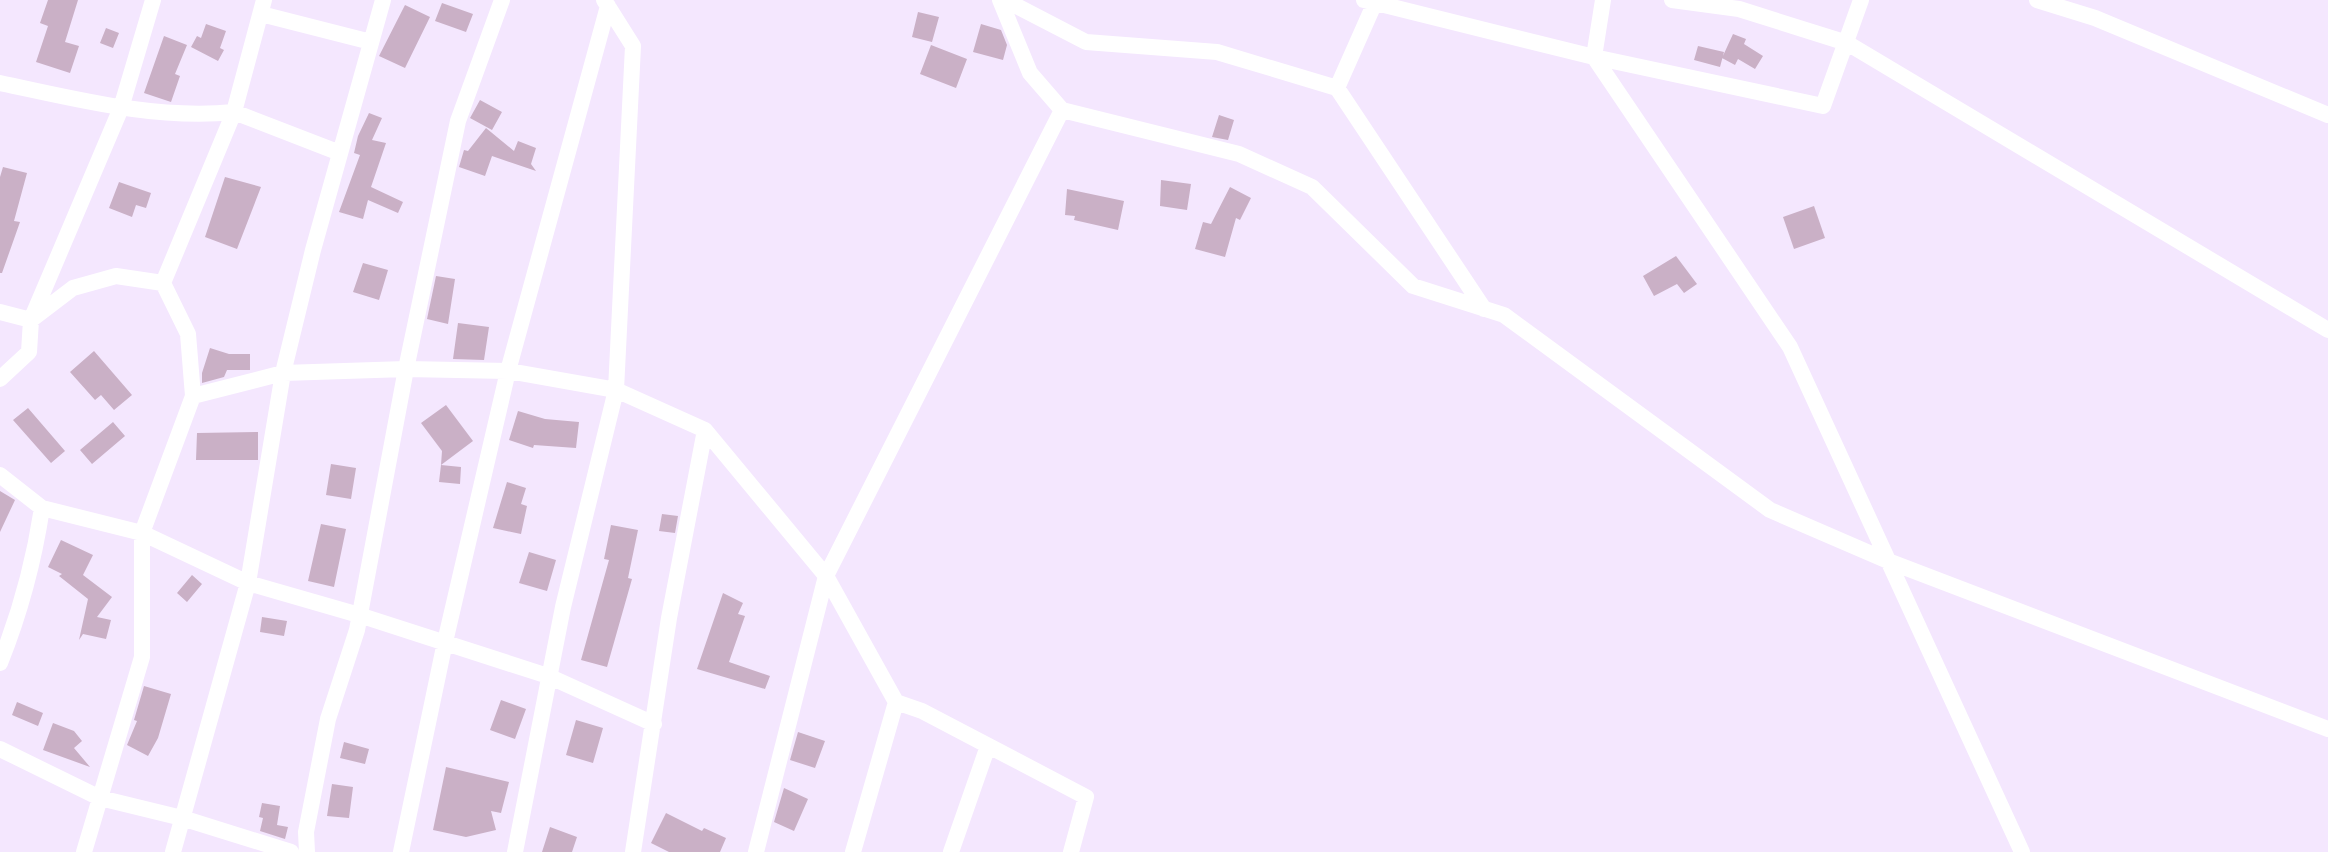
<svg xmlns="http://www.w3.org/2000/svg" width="2328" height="852" font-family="'Asap Condensed',sans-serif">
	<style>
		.building { fill: #cab0c6 }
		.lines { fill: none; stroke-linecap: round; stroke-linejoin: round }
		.street { stroke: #fff; stroke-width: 16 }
	</style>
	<rect width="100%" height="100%" fill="#f4e7fe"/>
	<path class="building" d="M48 0H78L65 42 79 46 70 73 36 62 48 26 40 23Z
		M442 3 473 14 466 32 435 21Z
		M405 5 430 17 405 68 379 56Z
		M918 12 939 17 932 42 912 37Z
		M206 24 226 31 220 48 224 50 218 61 191 47 197 36 201 38Z
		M981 24 1001 30 1007 45 1003 60 973 52Z
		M106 28 119 33 113 48 100 43Z
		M1733 34 1746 39 1744 44 1763 56 1755 69 1738 59 1735 65 1722 58Z
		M164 36 187 45 175 74 180 76 171 102 144 93Z
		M931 45 967 59 956 88 920 74Z
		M1698 46 1724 52 1720 67 1694 60Z
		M480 100 502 112 492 130 470 118Z
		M369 113 382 118 372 140 386 143 371 187 403 202 398 213 368 200 363 219 339 212 360 155 354 153 358 136Z
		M1219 115 1234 120 1228 140 1212 137Z
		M486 128 514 151 518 141 536 148 531 164 536 171 492 156 485 176 459 167 464 150 468 151Z
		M3 167 27 173 14 221 20 222 2 273H0V177Z
		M225 177 261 187 237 249 205 237Z
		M1161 180 1191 184 1187 210 1160 206Z
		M119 182 151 193 146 208 136 205 132 217 109 208Z
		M1230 187 1251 198 1240 220 1236 218 1225 257 1195 249 1203 222 1211 224Z
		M1067 189 1124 201 1118 230 1074 220 1075 216 1065 215Z
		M1814 206 1825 238 1794 249 1783 217Z
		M1676 256 1697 284 1684 293 1677 284 1654 296 1643 276Z
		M363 263 388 270 379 300 353 292Z
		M436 276 455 279 448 324 427 319Z
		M458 323 489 327 484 360 453 359Z
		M210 348 229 354H250V370H227L224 377 202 383V373Z
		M94 351 132 395 114 410 101 395 95 400 70 372Z
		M446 405 473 441 441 465 442 451 421 423Z
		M28 408 65 451 51 463 13 420Z
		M518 411 545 419 579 422 576 448 534 445 533 448 509 440Z
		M113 422 125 436 92 464 80 450Z
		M258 432V460H196L197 433Z
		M331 464 356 468 351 499 326 495Z
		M441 465 461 467 460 484 439 482Z
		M507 482 526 488 521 504 527 506 521 534 493 528Z
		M0 491 15 500 0 532Z
		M662 514 678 516 675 533 659 531Z
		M321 524 346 529 334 587 308 581Z
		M611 525 638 530 628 578 632 579 607 667 581 660 609 560 604 559Z
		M61 540 93 555 83 575 112 597 97 617 111 620 106 639 83 634 79 640 88 599 59 576 62 574 48 567Z
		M529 552 556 560 547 591 519 583Z
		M192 575 202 584 187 602 177 593Z
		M723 593 743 603 738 614 745 616 729 662 770 676 765 689 697 669Z
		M262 617 287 621 284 636 260 632Z
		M144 686 171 694 158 738 148 756 127 745 137 721 134 720Z
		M501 700 526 709 515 739 490 730Z
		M17 702 43 713 38 726 12 715Z
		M576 720 603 728 593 763 566 755Z
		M53 723 74 731 82 741 74 748 90 767 43 750Z
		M798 732 825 741 815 768 790 760Z
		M344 742 369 749 365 764 340 758Z
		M446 767 509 782 501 813 491 811 496 830 466 837 433 830Z
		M332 784 353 787 349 818 327 816Z
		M784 788 808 799 794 831 774 822Z
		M262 803 280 806 277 825 288 827 285 839 260 831 263 818 259 817Z
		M666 813 702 831 704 828 726 838 720 852H669L651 843Z
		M550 827 577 837 572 852H542Z"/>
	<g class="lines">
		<path class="street" d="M604 0 633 46 616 390 705 430 826 576 896 702 922 711 1086 797 1071 852
			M1000 0 1030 73 1062 110 1239 154 1312 187 1413 286 1504 315 1770 510 1888 561 2328 729
			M1005 0 1086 42 1217 52 1337 88 1484 309
			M1364 0 1594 57 1823 106 1861 0
			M1603 0 1594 57 1790 347 2022 852
			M1672 0 1739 9 1847 43 2328 330
			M2037 0 2095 18 2328 115
			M261 14 371 42
			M0 83C76 99 156 120 234 112L340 153
			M1337 88 1376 0
			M0 312 31 320 73 288 116 276 163 283
			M0 379 29 352 31 320 121 108 153 0
			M193 396 283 373 313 250 383 0
			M0 475 42 508C34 561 20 613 0 663
			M42 508 142 533 248 583 359 615 548 676 654 724
			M0 749 100 798 182 818 291 852
			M84 852 142 657V533L193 396 188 334 163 283 234 112 264 0
			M173 852 248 583 283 373 406 369 458 121 502 0
			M307 852 306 832 328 719 357 630 406 369 508 371 616 390 563 607 515 852
			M401 852 445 642 508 371 608 6
			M633 852 669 618 705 430
			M756 852 826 576 1062 110
			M853 852 896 702
			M951 852 988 746"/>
	</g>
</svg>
